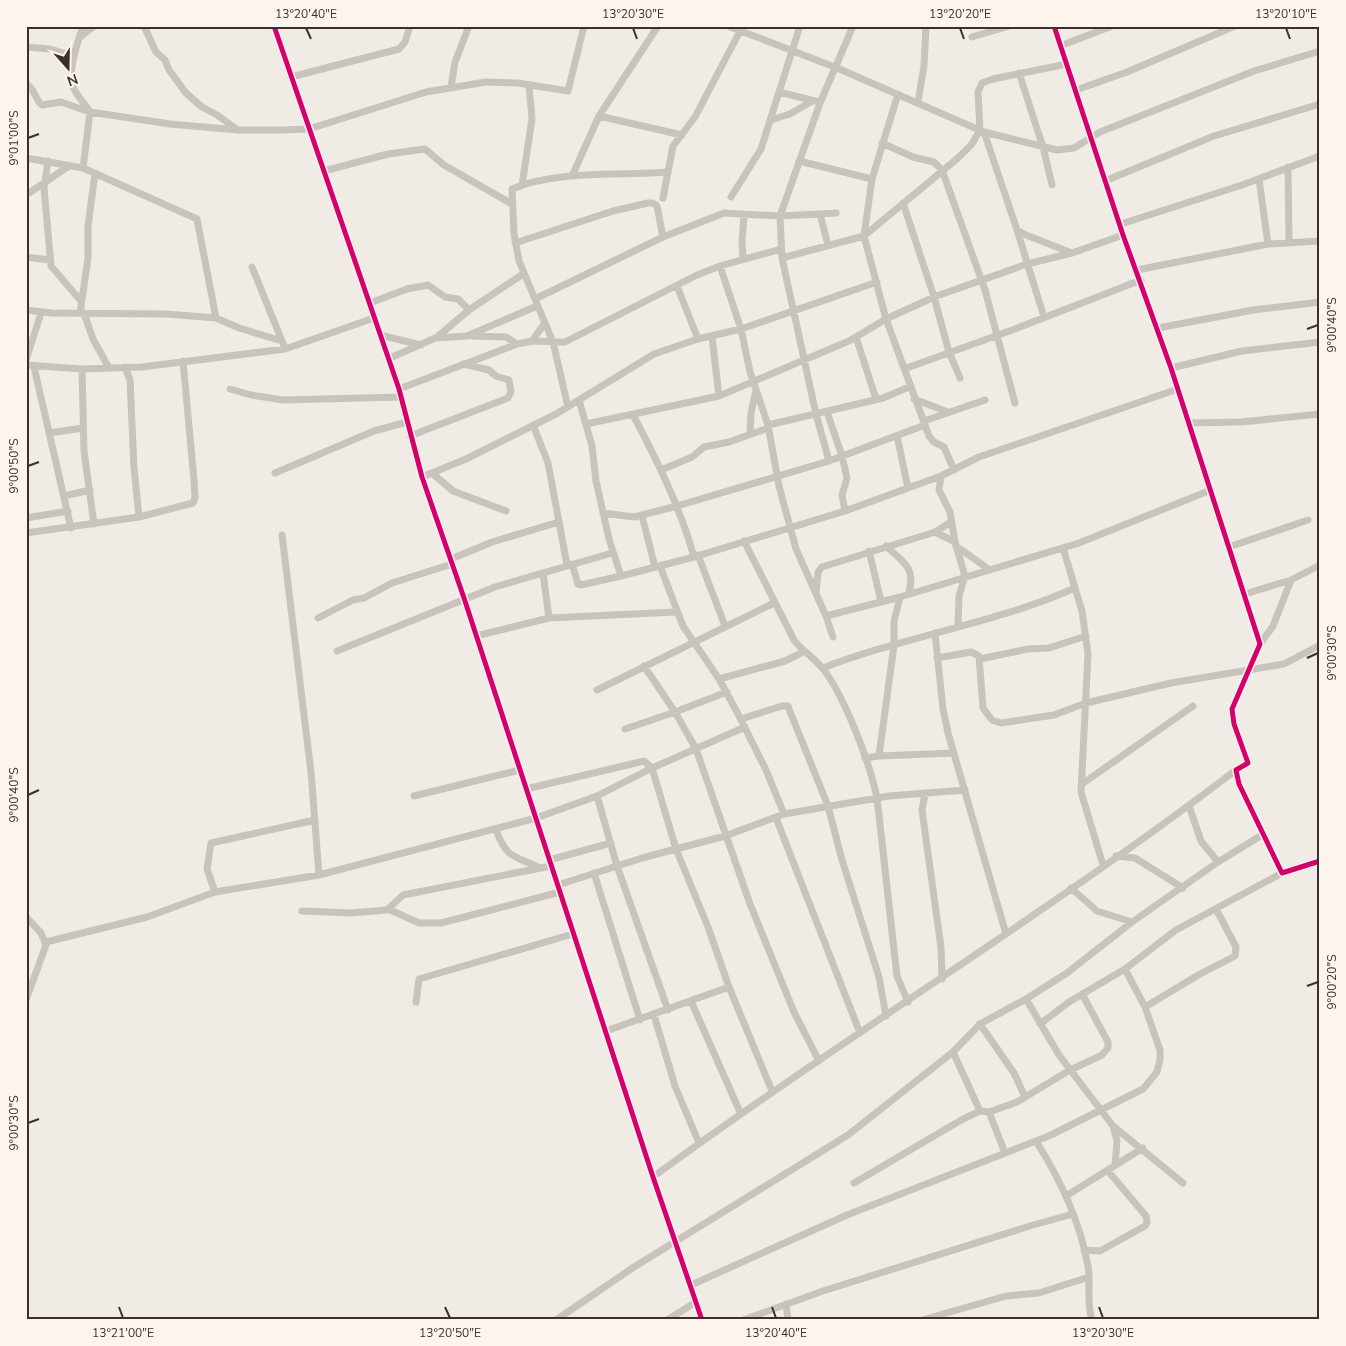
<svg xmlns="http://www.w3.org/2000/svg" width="1346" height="1346" font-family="'Nunito Sans',sans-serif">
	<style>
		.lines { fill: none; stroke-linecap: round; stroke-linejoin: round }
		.street { stroke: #c9c3be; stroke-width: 7 }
		.cycleway-casing { stroke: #fbf5ee; stroke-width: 8 }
		.cycleway { stroke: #d6006c; stroke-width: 5 }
		.ticks { fill: none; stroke: #3b302b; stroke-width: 2 }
		.neatline { fill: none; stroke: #3b302b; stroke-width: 2 }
		.ticks-label { font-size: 12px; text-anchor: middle; fill: #3b302b }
	</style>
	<rect width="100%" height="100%" fill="#f0ebe5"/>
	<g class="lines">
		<path class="street" d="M144 26 156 52 165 60 169 70 186 93 202 107 217 115 238 130
			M274 26 399 389 422 477 464 598 653 1177 702 1320
			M728 26 837 68 984 132 1057 150 1074 148 1100 132 1254 71 1320 51
			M1054 26 1123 235 1171 368 1260 644 1232 709 1234 724 1248 763 1236 770 1239 784 1282 873 1320 861
			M972 37 1009 26
			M79 38 94 26
			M1060 46 1112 26
			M26 47 50 49 74 56
			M1019 73 1043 147 1052 185
			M291 77 399 49 405 42 410 26
			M26 84C35 88 35 100 42 105L61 102 90 112 170 124 238 130H281L309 129 426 92 486 82 518 83 568 91 584 26
			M451 87 455 62 469 26
			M1076 90 1127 72 1235 26
			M779 92 815 101
			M898 94 872 179 864 236 886 319 929 436 934 442 944 447 954 470
			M918 102 924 66 926 26
			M599 116 682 135
			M771 120 790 114 812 101
			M984 132 1017 230 1026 235 1072 253
			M882 143 913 157 934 162 942 170 985 290 1015 403
			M26 158 83 168 197 219 216 318
			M48 161 44 188 51 266 81 301
			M799 161 872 179
			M1288 167 1289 242
			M83 168 90 112C85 104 78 97 74 89 66 74 78 41 83 26
			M324 171 388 154 425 149 444 165 512 204
			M572 176 599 116 658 26
			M1259 179 1268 244
			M1105 181 1214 136 1320 104
			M522 185 532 119 529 85
			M26 195 69 166
			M731 197 761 149 800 26
			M663 198 673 146 695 117 740 31
			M903 203 934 297 949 352 960 378
			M820 214 828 245
			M1121 224 1242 185 1320 156
			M1017 230 1044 317
			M515 243 613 211 648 203H653L657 206 663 237
			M26 257 50 260
			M743 258 742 241 744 216
			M782 258 864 236 958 158 972 144 980 130 978 92 982 83 993 79 1067 64
			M720 266 741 329 750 372 768 425 779 486 796 549 826 616 900 597 1079 543 1211 490
			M252 267 282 341
			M1137 270 1268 244 1320 241
			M677 286 698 339
			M535 299 663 237 724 213 780 216 836 213
			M370 303 407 289 428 285 445 297 458 299 469 310
			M26 310 52 313 166 314 216 318 239 328 282 341 285 349
			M80 313 88 258V226L95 173
			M84 313 93 339 109 368
			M1158 328 1253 310 1320 302
			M380 335 421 345
			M472 336 506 337 517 344
			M712 337 719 396
			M856 337 876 399
			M436 338 469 310 523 274
			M532 341 544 324
			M388 359 435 338 467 336 537 306
			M26 360 41 313
			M26 365 82 369 142 367 285 349 374 318
			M34 367 71 528
			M125 367 130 380 134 468 139 517
			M1171 368 1242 351 1320 342
			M82 369 84 451 94 524
			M904 369 1015 329 1141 280
			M230 389 251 395 283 400 401 397
			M399 389 517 344 532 341 565 342 697 275 720 266 781 249
			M914 399 948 412
			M579 400 592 446 596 481 609 539 621 576 694 557 845 511 941 476 979 457 1178 389
			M568 407 553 342 519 261 514 234 512 189C554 170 621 176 667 172
			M827 412 842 456 847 478 842 495 845 511
			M633 415C657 460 680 507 694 557
			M924 421 985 400
			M1189 423 1241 422 1320 414
			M586 424 719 396 849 341 886 319 934 297 1027 264 1072 253 1123 235
			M533 425 548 463 567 565
			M768 425 883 398 909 387
			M49 433 83 428
			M750 434 751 413 756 390
			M410 436 508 398 511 392 509 380 496 376 489 370 463 364
			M897 436 908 488
			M829 461 816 414 782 258 780 216 820 103 853 26
			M661 470 692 457 704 447 729 442 768 428
			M275 473 374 431 407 422
			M432 473 453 491 506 511
			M941 476 939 490 950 512 955 542 965 576 959 596 958 626
			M422 477 466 459 556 414 654 354 698 339 741 329 877 282
			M64 496 90 490
			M603 513 634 517 677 506 829 461 925 425
			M642 516 655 567
			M26 518 68 511
			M935 532 955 542
			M26 533 139 517 193 503 195 498 194 480 183 361
			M282 535 311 772 319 875
			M744 541 794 640C803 652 815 658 824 670 845 698 870 763 877 798L897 976 908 1002
			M886 546C903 562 916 567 909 592
			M956 546 990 570
			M1229 547 1308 520
			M1063 548 1082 611 1088 654 1081 792 1103 865
			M869 551 881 601
			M698 555 725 626
			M451 559 492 542 559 522
			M572 564 578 584 581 585 621 576
			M660 566 683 626 719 679 737 712 766 770 784 814
			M543 573 549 618
			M816 593 818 572 822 567 935 532 951 522
			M1245 594 1291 580 1320 565
			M826 616 833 637
			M318 618 353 600 364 598 392 583 452 564
			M935 633 943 709 948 733 1006 934
			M476 636 549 618 676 612
			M1260 644 1273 626 1291 580
			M337 651 495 587 612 553
			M937 658 971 652 979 656 983 708 992 720 1001 723 1054 715 1086 703 1171 683 1284 664 1320 645
			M980 659 1028 649 1049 648 1086 636
			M823 668C905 636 994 624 1075 588
			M719 679 785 661 803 652
			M597 690 774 603
			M727 692 675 712 696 749 750 904 794 1012 819 1061
			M741 719 782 706H788L789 709 828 806 842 860 879 977 886 1016
			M625 729 675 712 644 666
			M879 756 954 753
			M865 758 879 756 894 645V621L900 597
			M1082 784 1193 706
			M526 789 644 761 652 768 676 849 708 927 729 987 772 1091
			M925 794 922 810 941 947 942 979
			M414 796 520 770
			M597 796 617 866 668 1010
			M1189 806 1201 841 1218 862
			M776 818 860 1033
			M496 830C507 859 513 855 540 868
			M1116 856 1135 858 1183 888
			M549 860 611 843
			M594 873 640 1020
			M558 885 642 858 725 836 784 814 889 796 965 790
			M1071 888 1097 911 1132 922
			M215 892 207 869 211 843 315 820
			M388 909 419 923H441L560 892
			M302 911 351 913 387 910 403 895 551 866
			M26 917 41 933 46 945 26 1000
			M46 942 147 917 215 892 319 875 536 818 597 796 652 768 745 727
			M1026 999 1059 1055 1113 1126 1117 1141 1115 1165
			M691 1001 740 1112
			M416 1002 419 979 573 934
			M1145 1007 1200 974 1235 956 1236 947 1216 909
			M654 1015 675 1086 699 1143
			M980 1024 1014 1073 1025 1097
			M1040 1024 1069 1002 1125 969 1176 930 1282 873
			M606 1031 729 987
			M953 1052 980 1111 989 1112 1017 1102 1070 1070 1102 1055 1108 1048V1042L1082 994
			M989 1112 1005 1153
			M1113 1126 1183 1183
			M1036 1141C1060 1179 1080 1221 1088 1266 1091 1284 1086 1302 1092 1320
			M653 1177C844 1037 1047 914 1236 770
			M854 1183 963 1119 980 1111
			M1066 1196 1143 1148
			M1084 1250 1100 1251 1145 1226 1147 1222 1146 1216 1108 1171
			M691 1285 847 1215 1051 1135 1143 1089 1157 1072 1160 1060V1050L1145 1007 1125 969
			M786 1304 788 1320
			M556 1320 634 1267 848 1135 953 1052 980 1024 1026 999 1067 973 1132 922 1218 862 1262 835
			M667 1320 696 1302
			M743 1320 823 1291 1033 1225 1073 1214
			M922 1320 1006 1296 1039 1293 1089 1277"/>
		<g class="cycleway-casing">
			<path id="cycleway" d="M274 26 399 389 422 477 464 598 653 1177 702 1320
				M1054 26 1123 235 1171 368 1260 644 1232 709 1234 724 1248 763 1236 770 1239 784 1282 873 1320 861"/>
		</g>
		<use href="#cycleway" class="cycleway"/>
	</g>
	<path class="ticks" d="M306 28 311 39M633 28 637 39M960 28 964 39M1286 28 1290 39M28 138 39 134M1307 329 1318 325M28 466 39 462M1307 658 1318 653M28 795 39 790M1307 986 1318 982M28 1123 39 1119M119 1307 123 1318M445 1307 450 1318M772 1307 776 1318M1099 1307 1103 1318"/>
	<rect width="1346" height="1346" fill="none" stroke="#fbf5ee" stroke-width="55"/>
	<g transform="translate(68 68) rotate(160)" stroke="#fbf5ee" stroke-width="4" paint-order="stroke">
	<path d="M0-4L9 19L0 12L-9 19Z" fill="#3b302b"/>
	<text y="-8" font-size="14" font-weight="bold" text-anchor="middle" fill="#3b302b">N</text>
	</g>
	<rect x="28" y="28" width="1290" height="1290" class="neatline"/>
	<g class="ticks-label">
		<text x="306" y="18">13°20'40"E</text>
		<text x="633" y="18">13°20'30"E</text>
		<text x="960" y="18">13°20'20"E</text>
		<text x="1286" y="18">13°20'10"E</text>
		<text transform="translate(14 138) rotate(-90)" y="4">9°01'00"S</text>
		<text transform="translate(1332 325) rotate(-90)" y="4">9°00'40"S</text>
		<text transform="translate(14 466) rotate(-90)" y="4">9°00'50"S</text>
		<text transform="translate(1332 653) rotate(-90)" y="4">9°00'30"S</text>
		<text transform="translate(14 795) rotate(-90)" y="4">9°00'40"S</text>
		<text transform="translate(1332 982) rotate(-90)" y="4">9°00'20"S</text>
		<text transform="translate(14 1123) rotate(-90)" y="4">9°00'30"S</text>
		<text x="123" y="1337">13°21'00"E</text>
		<text x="450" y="1337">13°20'50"E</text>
		<text x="776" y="1337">13°20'40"E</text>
		<text x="1103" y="1337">13°20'30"E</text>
	</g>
</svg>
